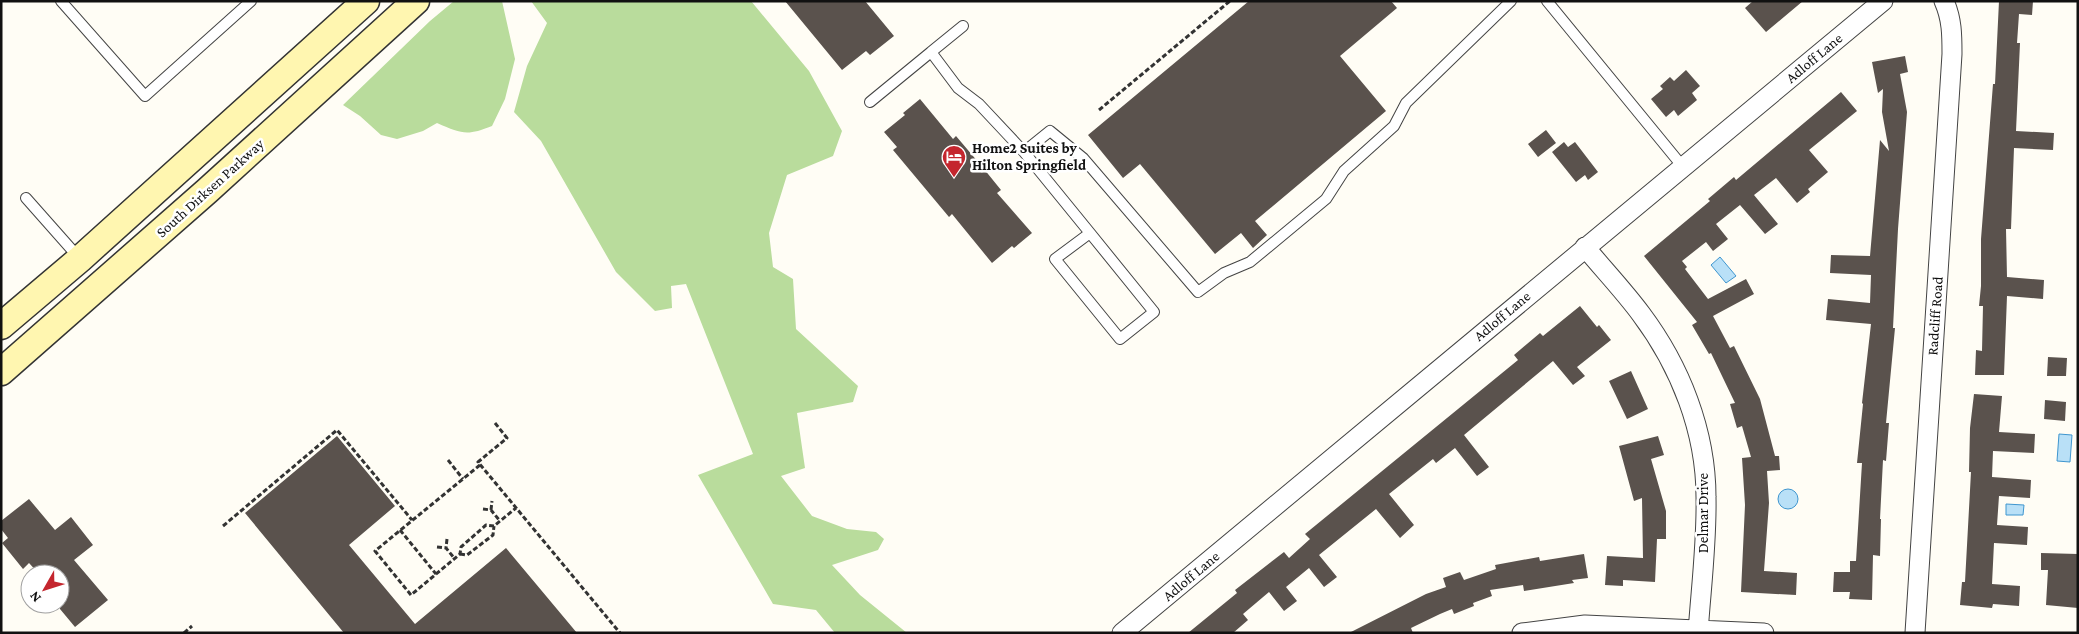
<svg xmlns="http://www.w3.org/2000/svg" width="2079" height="634" font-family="'Crimson Pro',serif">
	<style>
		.forest { fill: #b9dc9c }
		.water { fill: #b9e0f7; stroke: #3f96cf }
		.building { fill: #5a524d }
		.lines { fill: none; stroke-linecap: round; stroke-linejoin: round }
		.service-casing { stroke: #444; stroke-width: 12 }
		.minor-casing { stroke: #444; stroke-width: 21 }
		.secondary-casing { stroke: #333; stroke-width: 29 }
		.path { stroke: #333; stroke-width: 3; stroke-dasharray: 5 2.5; stroke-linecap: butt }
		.service { stroke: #fff; stroke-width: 10 }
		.minor { stroke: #fff; stroke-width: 19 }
		.secondary { stroke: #fff6b0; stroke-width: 26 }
		.labels { text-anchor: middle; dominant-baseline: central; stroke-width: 5; stroke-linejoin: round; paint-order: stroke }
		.street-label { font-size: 15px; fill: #111; stroke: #fff }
		.poi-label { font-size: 15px; font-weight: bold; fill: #111; stroke: #fff; text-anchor: start }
	</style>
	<rect width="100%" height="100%" fill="#fffdf5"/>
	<path class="forest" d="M454 1H502L515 59 505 99 492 126C467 136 462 134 437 123L423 131 397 139 381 135 360 116 343 105 430 21Z
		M531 1H751L809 71 842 131 833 156 787 175 769 233 773 267 793 279 796 329 858 386 853 402 797 413 805 468 781 476 812 516 847 529 876 532 884 539 878 550 832 565 860 595 907 633H835L816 610 773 604 698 475 753 454 686 284 671 286 672 308 655 311 616 272 541 141 514 112 527 66 547 23Z"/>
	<path class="water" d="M1720 257 1736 276 1726 283 1711 265Z
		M2059 434 2072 435 2070 462 2057 461Z
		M1778 499a10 10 0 1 1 20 0a10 10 0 1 1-20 0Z
		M2006 504 2024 505 2023 515H2006Z"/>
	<path class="building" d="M785 1H865L894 36 870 55 866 51 842 70Z
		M1249 1H1391L1397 8 1340 56 1386 111 1255 221 1267 235 1253 248 1241 233 1215 254 1140 164 1123 178 1088 135Z
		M1753 1H1803L1766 32 1745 8Z
		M1999 1H2033L2032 15 2019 14 2017 43H2020L2016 131 2054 133 2053 150 2014 148 2011 229H2006L2007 277 2044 280 2043 299 2007 296 2004 375H1975L1976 350 1982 351 1983 306H1979L1981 286V239L1993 84H1995Z
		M1905 56 1908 72 1900 74 1907 112 1898 229 1893 328H1895L1886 423H1889L1886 461 1883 460 1880 519H1881L1880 556 1873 555 1872 600 1849 599 1850 592H1833L1834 572H1850V561H1856L1862 463H1857L1863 404 1862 403 1871 324 1826 320 1828 299 1870 303 1871 275 1830 273 1831 255 1870 256 1880 140 1889 151 1882 112 1883 89 1878 93 1872 62Z
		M1686 70 1700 86 1692 93 1697 100 1678 116 1674 110 1666 117 1651 99 1663 89 1660 86 1670 77 1674 81Z
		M1841 92 1857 111 1809 150 1828 172 1808 189 1810 192 1797 203 1776 178 1754 195 1778 224 1765 234 1740 205 1716 224 1728 239 1713 251 1706 242 1682 261 1687 267 1685 269 1708 299 1746 279 1754 294 1713 316 1730 348 1734 346 1760 399 1775 456H1779L1780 470 1767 471 1769 503 1764 571 1797 573 1796 595 1741 592 1745 505 1742 458 1751 457 1742 426 1737 428 1730 404 1735 403 1711 353 1709 354 1692 325 1697 322 1644 256 1710 201 1708 199 1734 177 1736 180Z
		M920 99 953 139 956 136 984 169 1001 190 997 193 1032 233 1014 248 1012 246 992 263 952 214 949 217 893 150 897 147 884 132 905 115 903 113Z
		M1546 130 1556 143 1538 157 1528 144Z
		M1564 142 1568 147 1575 142 1598 172 1588 180 1585 175 1576 182 1552 152Z
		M1580 306 1597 327 1599 325 1611 340 1577 367 1585 376 1573 385 1553 361 1464 435 1489 467 1477 476 1455 448 1436 463 1433 459 1389 494 1414 525 1400 538 1376 509 1319 555 1337 577 1324 587 1309 568 1286 587 1297 601 1284 611 1269 592 1243 614 1248 620 1233 633H1188L1237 593 1235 590 1284 552 1289 558 1310 539 1305 534 1518 360 1514 355 1540 333 1543 336Z
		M2048 357 2067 358 2066 376H2047Z
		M1631 371 1648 409 1627 419 1609 381Z
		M1974 394 2002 396 1999 432 2035 434 2034 453 1993 451 1992 477 2031 480 2030 498 1999 496 1997 525 2028 527 2027 545 1994 543 1992 584 2020 586 2019 606 1993 604 1992 608 1960 605 1962 582H1965L1971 472H1969L1970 428Z
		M2045 400 2066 402 2065 421 2044 419Z
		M337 436 395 506 349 545 415 624 506 548 577 633H344L245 513Z
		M1658 436 1664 455 1651 459 1666 511V539H1657L1655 582 1623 580V586L1605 585 1607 556 1643 558 1642 498 1634 501 1619 446Z
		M29 499 55 530 71 517 93 545 74 560 108 600 75 627 60 609V574H39L29 563 23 569 2 543 8 538 1 529V521Z
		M2041 553 2078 554V608L2046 605 2048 570H2041Z
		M1584 554 1588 578 1572 580 1574 583 1524 591 1523 585 1490 590 1492 596 1473 603 1474 606 1454 614 1452 609 1440 614 1411 628 1413 633H1349L1426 594 1446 587 1443 578 1460 572 1464 580 1496 569 1495 565 1539 557 1540 561Z"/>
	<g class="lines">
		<g class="service-casing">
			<path id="service" d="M61 1 145 96 251 1
				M1547 1 1683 167
				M931 52 963 26
				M870 102 931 52 958 88 979 104 1024 152 1050 131 1083 158 1198 292 1224 273 1250 262 1326 199 1344 171 1394 126 1406 103 1511 1
				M1024 152 1090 233 1055 259 1120 339 1154 312 1090 233
				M26 198 80 259"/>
		</g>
		<g class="minor-casing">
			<path id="minor" d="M1585 247C1603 269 1624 291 1641 314 1680 366 1706 431 1706 497 1707 542 1701 588 1698 633
				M1122 633 1883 1
				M1522 633 1585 625 1764 633
				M1915 633 1952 54C1952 35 1952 19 1944 1"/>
		</g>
		<g class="secondary-casing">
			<path id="secondary" d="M1 326 80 259 366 1
				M1 372 207 191 416 1"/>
		</g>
		<path class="path" d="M1099 110 1230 1
			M495 423 507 438 478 462 620 633
			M448 460 463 479
			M480 465 375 551 411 595 460 554 461 547 486 525 494 526 516 508
			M483 509 491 510 500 521
			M491 510 492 501
			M223 526 337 430 412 520
			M400 530 436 574
			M447 539 446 548 455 559
			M437 547 446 548
			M460 554 467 555 493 535 494 526
			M184 633 192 626"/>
		<use href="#service" class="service"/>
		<use href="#minor" class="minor"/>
		<use href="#secondary" class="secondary"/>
	</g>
	<defs>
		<g id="hotel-pin" transform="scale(1.25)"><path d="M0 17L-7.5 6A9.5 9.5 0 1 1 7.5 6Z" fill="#c4262e" stroke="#fff"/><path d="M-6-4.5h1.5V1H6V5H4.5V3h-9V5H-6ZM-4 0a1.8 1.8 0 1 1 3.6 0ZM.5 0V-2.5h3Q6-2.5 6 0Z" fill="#fff"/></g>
	</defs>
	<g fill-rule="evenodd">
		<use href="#hotel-pin" x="954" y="157"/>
	</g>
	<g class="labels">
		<g class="street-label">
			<text transform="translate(1814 58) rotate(-40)">Adloff Lane</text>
			<text transform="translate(210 188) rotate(-42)">South Dirksen Parkway</text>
			<text transform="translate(1502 316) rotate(-40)">Adloff Lane</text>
			<text transform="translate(1935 316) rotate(-86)">Radcliff Road</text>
			<text transform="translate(1703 513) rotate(-90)">Delmar Drive</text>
			<text transform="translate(1191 576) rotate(-40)">Adloff Lane</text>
		</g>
		<g class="poi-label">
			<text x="972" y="148">Home2 Suites by<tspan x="972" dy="17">Hilton Springfield</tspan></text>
		</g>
	</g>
	<rect width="2079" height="634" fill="none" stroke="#111111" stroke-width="5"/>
	<g transform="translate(45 589) rotate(231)"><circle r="24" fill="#ffffff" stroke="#a0a0a0"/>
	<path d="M0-4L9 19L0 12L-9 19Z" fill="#c4262e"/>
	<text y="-8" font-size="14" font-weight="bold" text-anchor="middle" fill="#111111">N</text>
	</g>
</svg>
